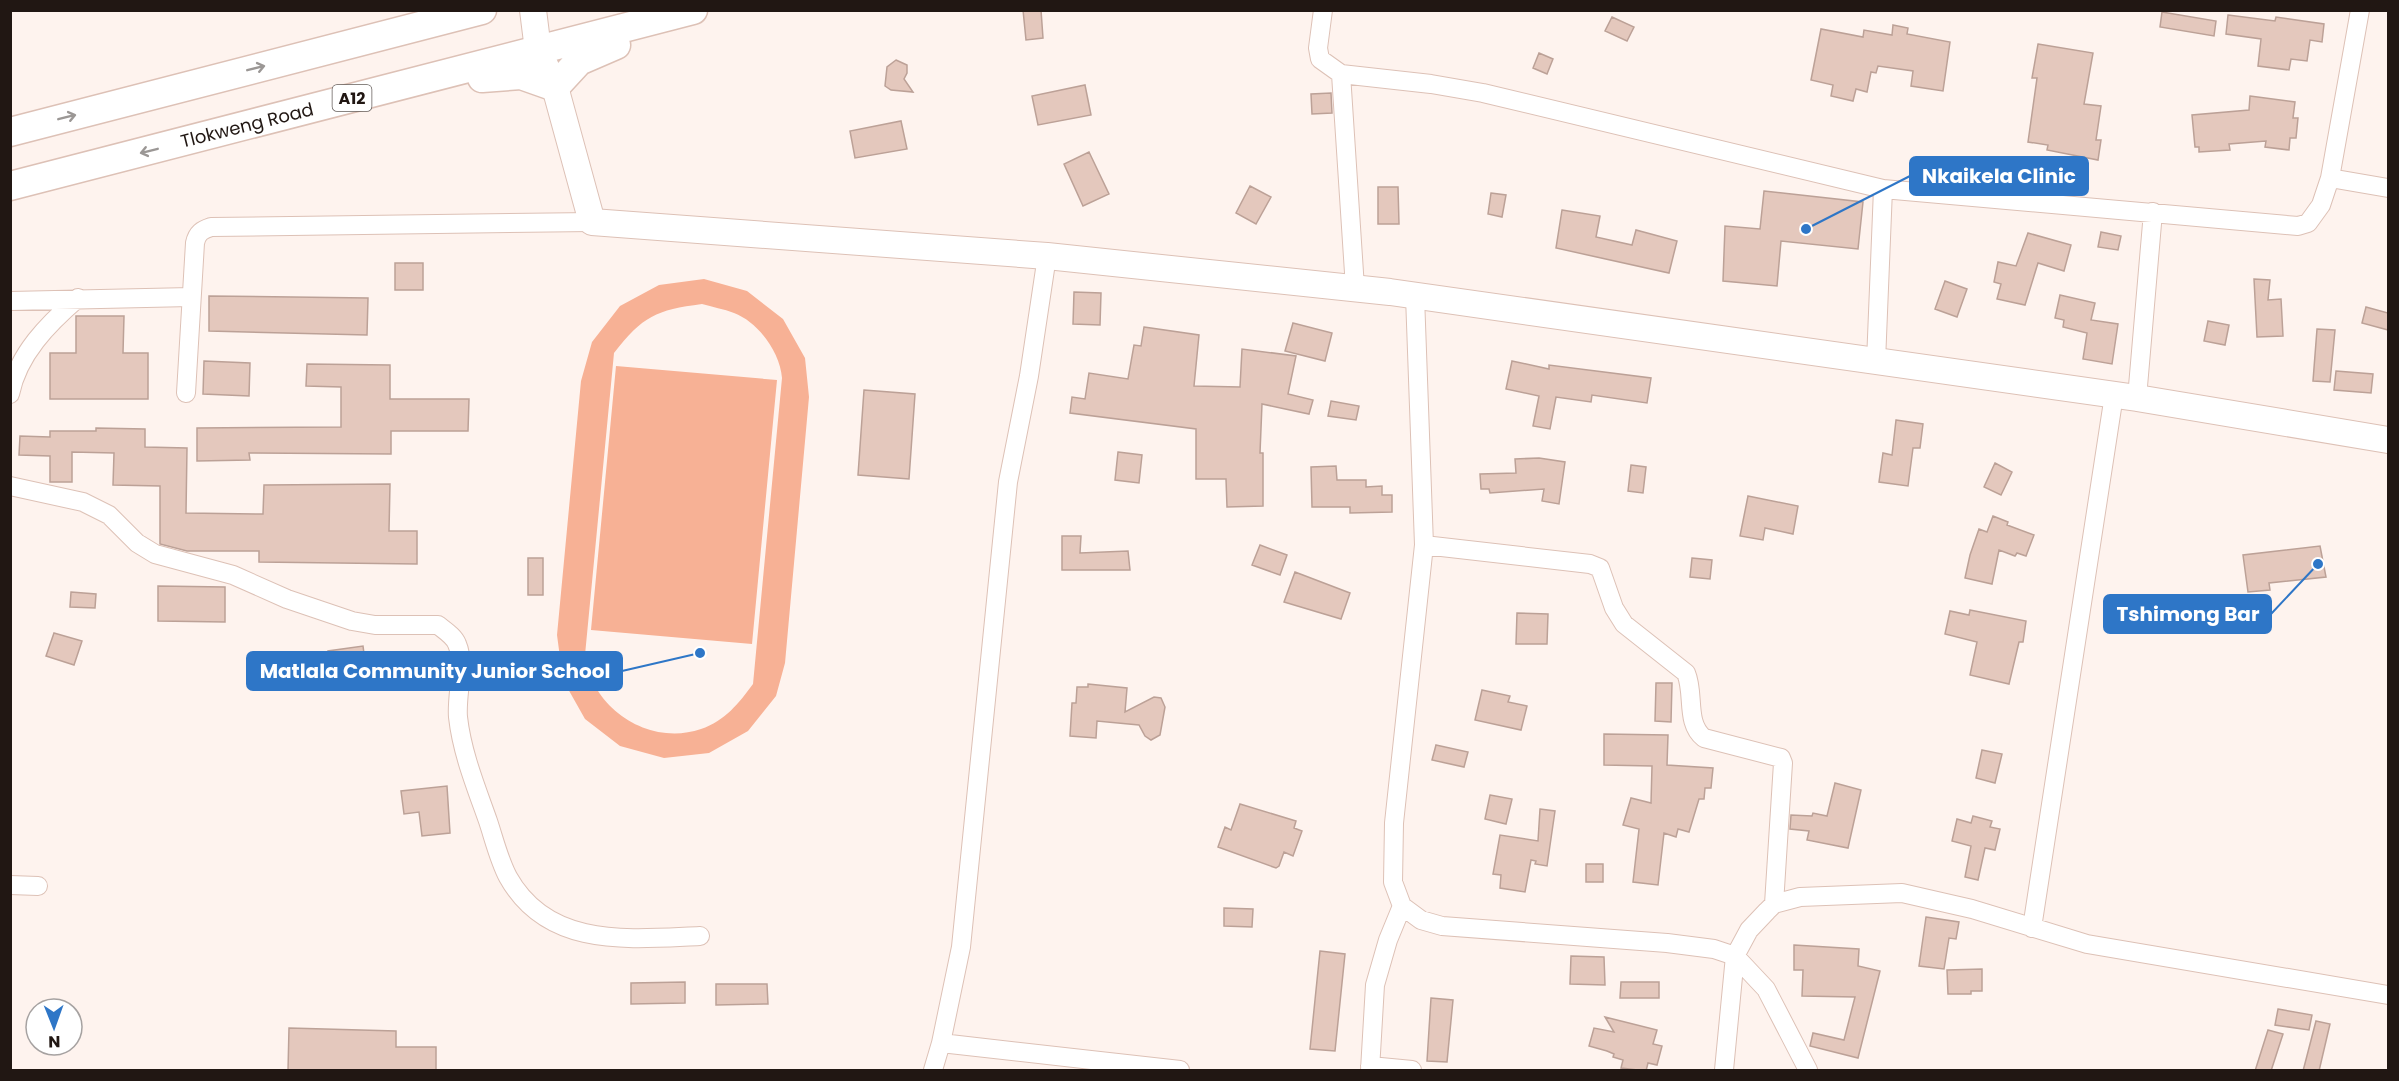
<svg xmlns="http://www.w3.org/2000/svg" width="2399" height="1081" font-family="Poppins,sans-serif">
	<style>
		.green { fill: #f7b195; fill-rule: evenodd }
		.building { fill: #e4c8bd; stroke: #bca197; stroke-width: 1.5 }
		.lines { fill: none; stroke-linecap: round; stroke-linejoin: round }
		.street-casing { stroke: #ddc1b6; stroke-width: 20 }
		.secondary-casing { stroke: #ddc1b6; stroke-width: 28 }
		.primary-casing { stroke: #ddc1b6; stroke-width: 31 }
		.street { stroke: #fff; stroke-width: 18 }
		.secondary { stroke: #fff; stroke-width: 26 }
		.primary { stroke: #fff; stroke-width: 28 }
		.oneway { stroke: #9b9795 }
		.labels { text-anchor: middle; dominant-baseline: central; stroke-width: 4.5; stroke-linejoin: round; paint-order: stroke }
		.shield { fill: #fff; stroke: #645d5a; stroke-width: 1.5 }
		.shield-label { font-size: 16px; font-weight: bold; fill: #211713 }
		.street-label { font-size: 18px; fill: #211713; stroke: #fff }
		.leader { fill: none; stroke: #2e76c7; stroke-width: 2 }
		.callout-dot { fill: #2e76c7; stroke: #fff; stroke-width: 2 }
		.callout { fill: #2e76c7; stroke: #2e76c7; stroke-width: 2 }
		.callout-label { font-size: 20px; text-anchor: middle; font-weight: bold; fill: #fff }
	</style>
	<rect width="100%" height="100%" fill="#fef3ee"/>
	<path class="green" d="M704 279 747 291 783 319 805 358 809 397 785 663 776 696 748 731 709 753 664 758 620 746 585 719 563 680 557 635 581 381 592 342 620 306 659 285ZM702 304C712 307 724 309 734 313 758 322 780 352 782 378L753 684C739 703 725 721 701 729 649 747 591 708 585 655L614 353C643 316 656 310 702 304Z
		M616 366 777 380 752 644 591 630Z"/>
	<path class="building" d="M1023 10H1041L1043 38 1026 40Z
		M2162 12 2216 21 2214 36 2160 27Z
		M2228 15 2275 21 2276 17 2324 24 2322 42 2310 40 2307 61 2291 59 2289 70 2258 66 2261 39 2226 34Z
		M1612 17 1634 27 1627 41 1605 31Z
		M1893 25 1908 28 1907 34 1950 42 1943 91 1911 86 1913 71 1878 66 1876 73 1871 72 1867 92 1856 89 1853 101 1831 96 1833 85 1811 80 1821 29 1863 37 1864 30 1892 35Z
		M2038 44 2093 53 2084 104 2101 106 2096 140H2101L2098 160 2047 150 2048 145 2028 142 2037 78H2032Z
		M1539 53 1553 59 1547 74 1533 68Z
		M896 60 907 65V73L904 79 913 92 891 90 885 86 887 67Z
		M1085 85 1091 115 1038 125 1032 96Z
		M1331 93 1332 113 1312 114 1311 94Z
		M2250 96 2295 102 2293 118H2298L2296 138H2290L2289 150 2265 147 2266 141 2229 144 2230 150 2199 152V147H2195L2192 115 2249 110Z
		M901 121 907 149 855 158 850 131Z
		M1089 152 1109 194 1083 206 1064 164Z
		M1250 186 1271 197 1256 224 1236 213Z
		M1378 187H1398L1399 224H1378Z
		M1764 191 1863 202 1858 249 1781 241 1777 286 1723 281 1725 226 1760 229Z
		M1491 193 1506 195 1502 217 1488 214Z
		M1562 210 1600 216 1596 237 1632 245 1636 230 1677 241 1669 273 1556 248Z
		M2101 232 2121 236 2118 250 2098 247Z
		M2028 233 2071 245 2064 271 2038 263 2025 305 1997 299 2001 284 1994 282 1998 262 2016 266Z
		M395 263H423V290H395Z
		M2254 279 2270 280 2268 300 2281 299 2283 336 2257 337Z
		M1945 281 1967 289 1957 317 1935 309Z
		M1074 292 1101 293 1100 325 1073 324Z
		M2060 295 2095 303 2091 320 2118 324 2112 364 2083 359 2087 333 2063 327 2064 320 2055 318Z
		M209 296 368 298 367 335 209 331Z
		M2366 307 2388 313V330L2362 323Z
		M76 316H124L123 353H148V399H50V353H76Z
		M2208 321 2229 325 2225 345 2204 341Z
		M1293 323 1332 333 1325 361 1285 351Z
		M1144 327 1199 335 1194 386 1240 387 1242 349 1296 356 1288 394 1313 400 1309 414 1262 404 1260 453H1263V506L1227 507 1226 479H1196V429L1070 413 1072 397 1085 399 1089 373 1128 379 1134 345 1141 346Z
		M2317 329 2335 330 2330 382 2313 381Z
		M204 361 250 363 249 396 203 394Z
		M1512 361 1549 369V365L1651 378 1647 403 1592 395 1591 402 1556 397 1550 429 1533 426 1539 396 1506 389Z
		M307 364 390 365V399H469L468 431H391V454L249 453 250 460 197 461V428L341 427V387L306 386Z
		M2336 371 2373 374 2371 393 2334 390Z
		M864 390 915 394 909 479 858 475Z
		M1331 401 1359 406 1356 420 1328 416Z
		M1896 420 1923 424 1920 448H1913L1908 486 1879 482 1883 453 1892 455Z
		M96 428 145 429V447L187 448 186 513 263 514 264 485 390 484 389 531H417V564L259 562V551H187L160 544V486L113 485 114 453 72 452V482H50V456L19 455 20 436 50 437V431H96Z
		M1118 452 1142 455 1139 483 1115 480Z
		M1539 458 1565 462 1559 504 1542 501 1544 489 1490 493 1489 489H1481L1480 474 1516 473 1515 459Z
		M1995 463 2012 472 2001 495 1984 487Z
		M1631 465 1646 467 1643 493 1628 491Z
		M1336 466 1337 480H1366V487L1382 486V495H1392V512L1350 513V507H1312L1311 467Z
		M1748 496 1798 506 1793 534 1765 528 1763 540 1740 536Z
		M1993 516 2008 522 2007 525 2034 535 2026 556 2017 553 2015 556 1999 550 1992 584 1965 578 1970 555 1979 529 1987 532Z
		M1062 536H1081L1080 553 1128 551 1130 570H1062Z
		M1260 545 1287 555 1280 575 1252 565Z
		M2320 546 2326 577 2269 583 2270 590 2248 592 2243 555Z
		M528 558H543V595H528Z
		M1692 558 1712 560 1710 579 1690 577Z
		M1295 572 1350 593 1341 619 1284 602Z
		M158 586 225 587V622L158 621Z
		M71 592 96 594 95 608 70 607Z
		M1970 610 2026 621 2023 642H2019L2009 684 1970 675 1977 642 1945 634 1950 611 1969 615Z
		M1517 613 1548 614 1547 644H1516Z
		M54 633 82 641 74 665 46 656Z
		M363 646 365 661 330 666 328 651Z
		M1656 683H1672L1671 722 1655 721Z
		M1088 684 1127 688 1125 712 1154 697 1161 698 1165 707 1160 735 1151 740 1145 736 1139 725 1097 721 1096 738 1070 736 1072 703H1076L1077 687H1088Z
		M1482 690 1510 696 1508 702 1527 706 1521 730 1475 720Z
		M1604 734 1668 735 1667 765 1713 768 1711 788H1705L1704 799H1699L1689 832 1678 829 1676 837 1664 833 1658 885 1633 882 1639 829 1623 825 1631 798 1651 803 1652 766 1604 765Z
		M1436 745 1468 752 1464 767 1432 760Z
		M1982 750 2002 754 1995 783 1976 778Z
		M1835 783 1861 790 1848 848 1807 840 1809 831 1790 829 1791 815 1812 816 1813 813 1827 816Z
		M447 786 450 833 422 836 419 812 404 814 401 791Z
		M1490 795 1512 799 1506 824 1485 819Z
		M1240 804 1296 821 1294 828 1302 831 1293 856 1284 852 1279 866 1276 868 1218 847 1225 827 1231 830Z
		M1540 809 1555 811 1547 866 1535 864 1536 861 1531 860 1525 892 1500 888 1501 875 1493 874 1500 835 1538 841Z
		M1973 816 1992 821 1990 827 2000 829 1995 850 1985 848 1978 880 1965 877 1971 846 1952 841 1957 819 1971 823Z
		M1586 864H1603V882H1586Z
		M1224 908 1253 909 1252 927 1224 926Z
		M1926 917 1959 922 1956 939 1949 938 1944 969 1919 966Z
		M1794 945 1859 949 1858 966 1880 971 1858 1058 1810 1046 1813 1033 1844 1040 1855 997 1802 996 1803 970H1794Z
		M1320 951 1345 954 1335 1051 1310 1049Z
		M1571 956 1604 957 1605 985 1570 984Z
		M1982 969V991H1971V994H1948L1947 970Z
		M685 982V1003L631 1004V983Z
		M1621 982H1659V998H1620Z
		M716 984H767L768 1004 716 1005Z
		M1431 998 1453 1000 1447 1062 1427 1061Z
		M2278 1009 2312 1015 2309 1030 2275 1025Z
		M1605 1017 1657 1030 1653 1044 1662 1046 1657 1065 1648 1063 1646 1071 1621 1068 1623 1060 1613 1057 1614 1054 1607 1051 1589 1046 1594 1028 1614 1032Z
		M2316 1021 2330 1024 2319 1071H2303Z
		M289 1028 396 1031V1047H436V1071H288Z
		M2268 1030 2283 1034 2271 1071H2255Z"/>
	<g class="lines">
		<g class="street-casing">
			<path id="street" d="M1323 10 1318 48 1320 59 1341 74 1431 84 1483 93 1883 189
				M1341 74 1355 288
				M2330 178 2388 188
				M1047 256 1029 376 1008 482 961 947 941 1043 1180 1070
				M1415 296 1424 545 1394 823 1393 882 1402 906 1421 920 1442 926 1667 943 1714 949 1735 956 1766 989 1808 1070
				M10 301 191 297
				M1876 362 1883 189 2298 226 2308 223 2321 205 2330 178 2360 10
				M186 393 195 243C197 233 202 230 211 227L592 222
				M10 394C18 354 48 324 78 298
				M2137 398 2153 212
				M10 486 83 502 109 515 137 543 155 554 233 575 287 599 352 621 375 625H438C444 630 454 636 457 644 466 665 456 695 458 717 462 753 476 787 488 821 494 839 499 860 508 877 548 949 629 939 700 936
				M1424 545 1590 564 1600 568 1614 608 1624 624 1686 673C1695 694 1685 723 1704 738L1781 758 1783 763 1774 904
				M10 885 38 886
				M2032 928 2114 395
				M1370 1066 1412 1070
				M933 1070 941 1043
				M1370 1070 1375 985 1388 940 1402 906
				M1724 1070 1735 956 1749 930 1767 911 1774 904 1800 897 1902 893 1972 909 2087 944 2388 995"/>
		</g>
		<g class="secondary-casing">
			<path id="secondary" d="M533 10 538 50 555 87 592 222 1047 256 1390 292 2137 398 2388 440"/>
		</g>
		<g class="primary-casing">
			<path id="primary" d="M482 78 521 75 555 87 579 61 616 45
				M10 132 482 10
				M10 186 693 10"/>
		</g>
		<use href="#street" class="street"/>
		<use href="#secondary" class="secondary"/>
		<use href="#primary" class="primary"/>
	</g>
	<defs><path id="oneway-shaft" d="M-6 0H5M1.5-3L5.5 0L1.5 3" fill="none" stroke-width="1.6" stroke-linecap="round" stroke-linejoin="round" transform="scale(1.5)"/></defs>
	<g class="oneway">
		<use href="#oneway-shaft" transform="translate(256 68) rotate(-14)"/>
		<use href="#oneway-shaft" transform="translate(67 117) rotate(-14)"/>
		<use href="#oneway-shaft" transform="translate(149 151) rotate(166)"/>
	</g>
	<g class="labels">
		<rect class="shield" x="332.5" y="85" width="39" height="26" rx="4.5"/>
		<g class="shield-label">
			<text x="352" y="98">A12</text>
		</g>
		<g class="street-label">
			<text transform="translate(247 125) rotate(-14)">Tlokweng Road</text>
		</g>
	</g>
	<path class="leader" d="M1806 229L1910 176M2318 564L2271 614M700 653L622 671"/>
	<g class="callout-dot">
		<circle cx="1806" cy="229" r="6"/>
		<circle cx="2318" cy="564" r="6"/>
		<circle cx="700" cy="653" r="6"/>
	</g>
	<g class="callout">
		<rect x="1910" y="157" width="178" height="38" rx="6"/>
		<rect x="2104" y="595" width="167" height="38" rx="6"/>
		<rect x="247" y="652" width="375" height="38" rx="6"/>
	</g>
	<g class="callout-label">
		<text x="1999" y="183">Nkaikela Clinic</text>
		<text x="2188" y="621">Tshimong Bar</text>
		<text x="435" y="678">Matlala Community Junior School</text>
	</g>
	<rect width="2399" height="1081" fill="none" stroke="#211713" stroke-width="24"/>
	<g transform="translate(54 1027) rotate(179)"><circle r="28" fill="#ffffff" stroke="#a6a2a1" stroke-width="1.5"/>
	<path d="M0-4.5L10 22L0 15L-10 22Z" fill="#2e76c7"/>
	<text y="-9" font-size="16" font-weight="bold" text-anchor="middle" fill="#211713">N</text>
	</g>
</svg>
